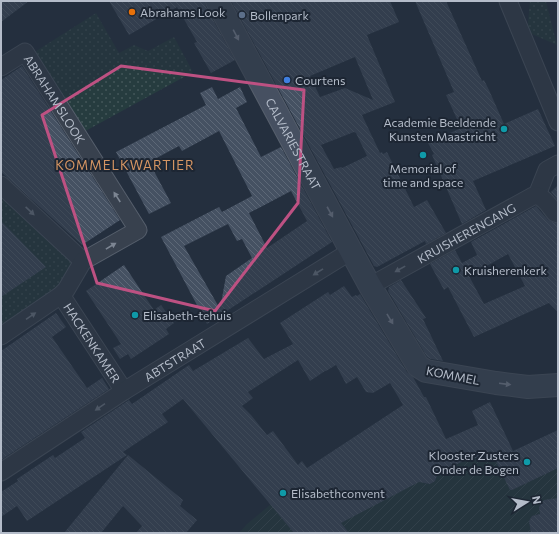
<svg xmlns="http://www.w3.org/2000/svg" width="559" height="534" font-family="Commissioner,sans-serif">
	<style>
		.grass { fill: url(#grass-dots) }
		.garden { fill: url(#garden-furrows) }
		.building { fill: url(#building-back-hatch); fill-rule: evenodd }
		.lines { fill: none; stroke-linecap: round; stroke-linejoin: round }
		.street-casing { stroke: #565f6c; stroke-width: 19 }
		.secondary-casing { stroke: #565f6c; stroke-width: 24 }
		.street { stroke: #38414e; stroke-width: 17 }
		.secondary { stroke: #465061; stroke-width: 22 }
		.oneway { fill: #8e96a5 }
		.oneway2 { fill: #7c8592 }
		.marked { fill: none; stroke: #bd5182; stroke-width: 3; stroke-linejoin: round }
		.food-dot { fill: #e8710a; stroke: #1d2633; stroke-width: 1.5 }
		.service-dot { fill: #5c6f8a; stroke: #1d2633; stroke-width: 1.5 }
		.shop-dot { fill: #3f7fe0; stroke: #1d2633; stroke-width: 1.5 }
		.culture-dot { fill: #0f9aa8; stroke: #1d2633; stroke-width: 1.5 }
		.labels { text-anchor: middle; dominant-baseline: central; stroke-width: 4; stroke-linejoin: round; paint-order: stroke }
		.poi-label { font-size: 12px; fill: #b4bcc9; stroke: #1d2633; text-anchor: start }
		.street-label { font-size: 12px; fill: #b4bcc9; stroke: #1d2633 }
		.neighbourhood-label { font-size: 13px; letter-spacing: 1px; fill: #d59563; stroke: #1d2633 }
	</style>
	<defs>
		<pattern id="grass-dots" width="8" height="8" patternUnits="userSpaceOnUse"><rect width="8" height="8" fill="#263c3f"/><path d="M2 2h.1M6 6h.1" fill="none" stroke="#435659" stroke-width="1.8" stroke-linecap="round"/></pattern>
		<pattern id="garden-furrows" width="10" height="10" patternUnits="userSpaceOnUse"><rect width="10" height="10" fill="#263c3f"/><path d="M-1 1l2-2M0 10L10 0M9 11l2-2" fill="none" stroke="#435659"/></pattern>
		<pattern id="building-back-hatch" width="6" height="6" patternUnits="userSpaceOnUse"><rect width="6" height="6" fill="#455162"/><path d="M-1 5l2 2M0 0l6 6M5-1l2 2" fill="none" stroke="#5d6877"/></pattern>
	</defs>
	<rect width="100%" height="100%" fill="#242f3e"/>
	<path class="grass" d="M530 1H546L557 45 527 32Z
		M96 13 119 53 134 45 148 51 174 37 193 72 80 134 33 53Z
		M1 189 74 260 60 290 1 329Z"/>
	<path class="garden" d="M490 448 498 465 499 466 512 490 558 468V498L543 501 539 507 541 516 539 514 532 516 529 521 531 533H349L340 522 423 479 424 483 430 484 435 481 437 476 435 473Z
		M271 504 294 533H239L247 524Z"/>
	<path class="building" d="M1 1H29L1 22Z
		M109 1H205L206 7 235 60 211 73 194 43 197 42 177 7 129 35Z
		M231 1H390L399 22 367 35 395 102 362 115 380 153 382 152 383 154 387 152 414 207 427 200 446 233 426 244 425 241 377 267 374 266ZM355 57 373 100 345 88 320 97 310 76ZM354 132 356 133 367 156 342 168 341 167 334 169 321 145Z
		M415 1H446L482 81 484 80 489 90 504 124 538 109 555 146 473 181 486 210 462 224 432 155 434 154 428 143 461 128 446 95 454 92Z
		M22 66 120 220 82 245 1 172V80Z
		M212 87 218 99 240 87 247 102 236 108 261 157 281 147 332 242 207 324 161 237 219 207 222 212 252 196 219 131 182 151 179 146 149 162 171 203 149 214 116 152 206 105 200 93ZM291 191 307 221 267 248 249 213ZM228 224 237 241 242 239 252 258 226 276 220 309 184 246Z
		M558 185V201L551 192Z
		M536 206 548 220 552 222 558 224V312L549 303 474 337 448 287 444 290 430 264 455 250 462 263 477 255 471 242ZM508 254 525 286 484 304 469 276Z
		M1 221 46 267 1 297Z
		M124 265 154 310 161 305 174 323 166 329 169 334 131 359 128 354 120 359 113 348 121 344 86 291Z
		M401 280 426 318 423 319 443 361 431 359 427 357 388 291 389 287Z
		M344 286 352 297 356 295 357 296 360 294 407 372 413 377 424 397H426L446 439 478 425 472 411 490 402 513 451 558 430V468L512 490H510L491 451 471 460 470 458 438 473 435 481 430 484 419 482 341 523 349 533H294L183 399 162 414 168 422 123 452 127 455 27 521 17 506 1 517V492L18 481 17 479 53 455 55 458 85 438 81 432 129 400 132 404 189 365 193 371 248 338 264 359 293 344 280 323 328 292 330 295ZM298 360 310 381 325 371H326L336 365 346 384 357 377 366 392 373 393 390 383 403 405 307 468 302 461 298 465 273 431 267 435 251 415 242 406 253 398 248 392Z
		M56 313 66 327 52 337 87 388 102 378 109 389 1 460V351Z
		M128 455 183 500 180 506 197 520 186 533H136L142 526 123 506 101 533H64Z
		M558 498V533H531L529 521 532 516 540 514 539 507 544 500Z"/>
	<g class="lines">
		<g class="street-casing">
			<g id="street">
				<path d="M508 1 558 122"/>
				<path id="s1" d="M1 67 25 52 138 230 83 261"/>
				<path d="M1 185 83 261"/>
				<path d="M537 195 547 170 558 164"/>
				<path id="s2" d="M370 286 533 196C543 194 549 206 555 213L558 214"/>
				<path id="s3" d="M61 295 124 391"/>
				<path d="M1 336 61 295 66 290 83 261"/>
				<path id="s4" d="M1 472 124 391 351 251"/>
			</g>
		</g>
		<g class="secondary-casing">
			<g id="secondary">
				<path id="s5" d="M217 1 351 251 370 286 418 366 426 371 496 383 528 387 558 385"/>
			</g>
		</g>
		<use href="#street" class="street"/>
		<use href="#secondary" class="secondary"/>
	</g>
	<defs><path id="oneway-solid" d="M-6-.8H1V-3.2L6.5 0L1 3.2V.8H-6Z"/></defs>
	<g class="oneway">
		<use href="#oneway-solid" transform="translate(236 35) rotate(62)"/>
		<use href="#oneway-solid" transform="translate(330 212) rotate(61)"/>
		<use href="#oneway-solid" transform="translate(390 319) rotate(59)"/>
		<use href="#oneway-solid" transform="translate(505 384) rotate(7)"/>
	</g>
	<g class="oneway2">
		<use href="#oneway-solid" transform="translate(117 197) rotate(-123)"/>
		<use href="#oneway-solid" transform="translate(30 211) rotate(43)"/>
		<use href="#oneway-solid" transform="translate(111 246) rotate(-31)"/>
		<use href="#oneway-solid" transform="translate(400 269) rotate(151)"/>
		<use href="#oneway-solid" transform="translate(318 272) rotate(148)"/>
		<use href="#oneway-solid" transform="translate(31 316) rotate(-34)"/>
		<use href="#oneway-solid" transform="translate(100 407) rotate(146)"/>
	</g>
	<path d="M0 0H559V534H0ZM121 66 304 90 298 203 215 311 97 283 42 115Z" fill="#242f3e" fill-opacity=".55" fill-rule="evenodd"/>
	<path class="marked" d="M121 66 304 90 298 203 215 311 97 283 42 115Z"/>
	<circle class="food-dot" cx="132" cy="12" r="4"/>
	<circle class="service-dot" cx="242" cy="15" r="4"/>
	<circle class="shop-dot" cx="287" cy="80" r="4"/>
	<g class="culture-dot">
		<circle cx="504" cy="129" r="4"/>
		<circle cx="423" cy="155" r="4"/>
		<circle cx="456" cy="270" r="4"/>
		<circle cx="135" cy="315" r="4"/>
		<circle cx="527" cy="462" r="4"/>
		<circle cx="283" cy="493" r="4"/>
	</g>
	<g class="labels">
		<g class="poi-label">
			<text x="140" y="12">Abrahams Look</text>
			<text x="250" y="15">Bollenpark</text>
			<text x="295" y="80">Courtens</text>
			<text x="496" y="122" text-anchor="end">Academie Beeldende<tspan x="496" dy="14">Kunsten Maastricht</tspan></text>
			<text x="423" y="168" text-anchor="middle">Memorial of<tspan x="423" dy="14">time and space</tspan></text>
			<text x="464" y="270">Kruisherenkerk</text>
			<text x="143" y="315">Elisabeth-tehuis</text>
			<text x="519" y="455" text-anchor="end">Klooster Zusters<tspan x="519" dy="14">Onder de Bogen</tspan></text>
			<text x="291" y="493">Elisabethconvent</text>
		</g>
		<g class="street-label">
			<text stroke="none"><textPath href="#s1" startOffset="84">ABRAHAMSLOOK</textPath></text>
			<text stroke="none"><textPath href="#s5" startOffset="162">CALVARIESTRAAT</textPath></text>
			<text stroke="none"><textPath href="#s2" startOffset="110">KRUISHERENGANG</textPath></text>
			<text stroke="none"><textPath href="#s3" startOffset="57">HACKENKAMER</textPath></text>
			<text stroke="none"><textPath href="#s4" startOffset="207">ABTSTRAAT</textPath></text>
			<text transform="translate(453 375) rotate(11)">KOMMEL</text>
		</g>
		<g class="neighbourhood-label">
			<text x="125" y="165">KOMMELKWARTIER</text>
		</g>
	</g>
	<rect width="559" height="534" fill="none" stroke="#b4bcc9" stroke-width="4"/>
	<g transform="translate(527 502) rotate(79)" stroke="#1d2633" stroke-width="3" paint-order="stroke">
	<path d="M0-3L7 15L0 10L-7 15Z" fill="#b4bcc9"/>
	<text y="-6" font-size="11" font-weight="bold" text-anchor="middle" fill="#b4bcc9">N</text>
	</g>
</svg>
